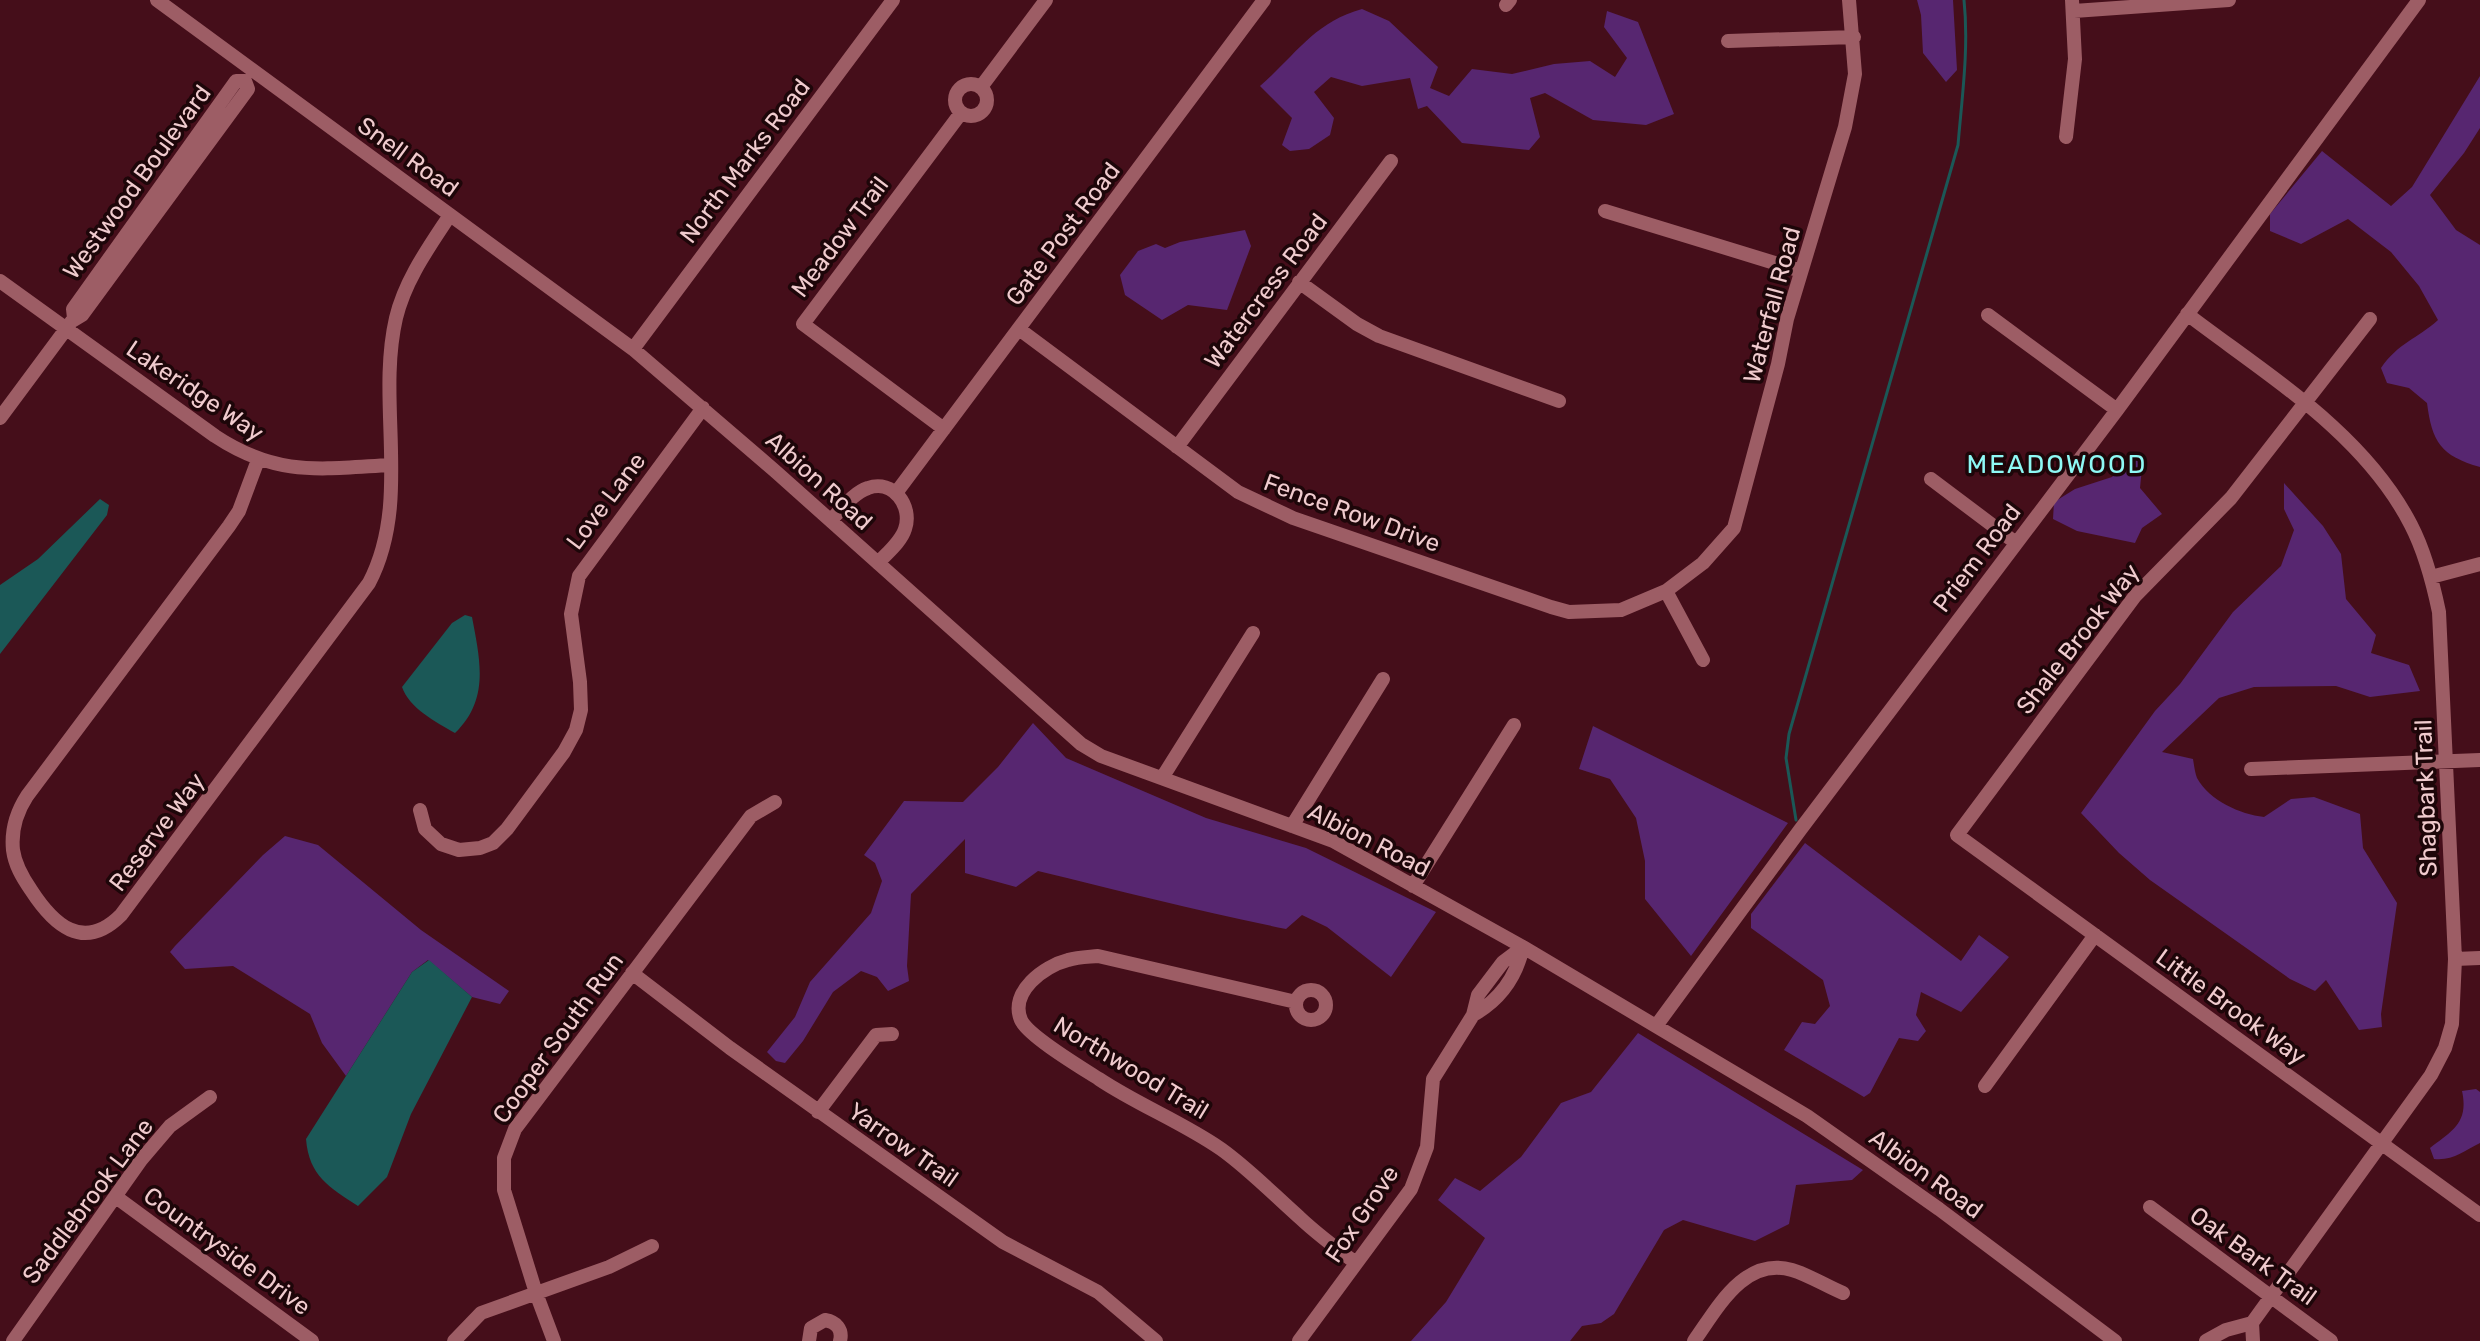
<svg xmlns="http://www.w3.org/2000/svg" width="2480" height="1341" font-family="Rubik,sans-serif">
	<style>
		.green { fill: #572670 }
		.water { fill: #1b5857 }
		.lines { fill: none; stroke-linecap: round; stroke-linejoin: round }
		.stream { stroke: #1b5857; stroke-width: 3 }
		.minor { stroke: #9d5d65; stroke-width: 14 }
		.labels { text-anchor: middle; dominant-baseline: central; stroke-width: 7; stroke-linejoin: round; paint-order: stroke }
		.street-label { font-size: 24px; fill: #f0cbce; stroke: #1d0609 }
		.neighbourhood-label { font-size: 26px; letter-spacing: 2px; fill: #8ef9f5; stroke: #1d0609 }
	</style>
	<rect width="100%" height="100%" fill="#450e1a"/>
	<path class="green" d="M1917 0H1953L1957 70 1946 82 1923 53 1921 15Z
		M1362 9 1389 21 1438 67 1430 88 1449 96 1472 69 1512 74 1554 64 1590 61 1615 77 1627 58 1604 27 1607 11 1638 22 1674 114 1646 125 1593 120 1545 93 1530 98 1540 137 1529 150 1462 143 1427 106 1418 109 1410 78 1362 86 1331 77 1314 92 1334 118 1330 135 1309 149 1290 151 1282 145 1292 118 1260 86C1295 56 1314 22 1362 9Z
		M2480 76V128L2464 153 2430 195 2456 230 2480 245V467C2441 456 2432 442 2427 403L2409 388 2387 383 2381 368C2398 343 2417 339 2438 320L2419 286 2391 252 2348 219 2301 244 2270 231V214L2322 151 2391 206 2412 187Z
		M1245 230 1251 246 1227 310 1188 305 1162 320 1125 295 1120 275 1138 251 1156 244 1165 248 1180 242Z
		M2131 458H2143L2140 488 2162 514 2142 528 2135 543 2077 531 2053 519 2054 502 2075 489 2112 477Z
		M2284 483 2323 526 2341 554 2346 599 2376 635 2371 653 2409 665 2420 691 2370 697 2336 686 2254 687 2219 698 2162 752 2193 759C2194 765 2195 773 2197 778 2210 801 2240 814 2264 817L2291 799 2314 797 2360 814 2363 848 2397 903 2381 1014 2382 1027 2359 1030 2326 980 2315 991 2290 979 2150 880 2119 853 2081 813 2155 711 2180 684 2233 612 2281 566 2294 530 2284 509Z
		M1033 723 1066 758 1206 818 1306 848 1436 912 1391 977 1327 927 1302 915 1286 929C1203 912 1120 891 1038 871L1016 887 965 873V839L911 894 907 966 909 981 888 991 877 977 861 971 833 992 803 1041 785 1063 776 1061 767 1052 795 1017 810 982 871 913 882 881 875 863 864 855 904 801 963 802 998 767Z
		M1593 726 1788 823 1691 956 1645 899V861L1636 818 1610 779 1579 769Z
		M285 836 318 845 421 930 509 991 500 1004 472 997 428 960 412 972 346 1076 322 1043 310 1014 233 966 185 969 170 952 175 946 263 855Z
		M1805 843 1961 961 1979 935 2009 957 1961 1012 1921 992 1916 1015 1926 1031 1918 1041 1899 1038 1870 1093 1864 1097 1784 1050 1802 1022 1815 1024 1830 1006 1823 980 1751 928V914Z
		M1638 1033 1863 1170 1852 1180 1796 1185 1789 1224 1755 1241 1683 1220 1664 1230 1614 1314 1601 1323 1582 1326 1570 1341H1411L1446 1302 1485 1238 1438 1200 1455 1178 1480 1191 1521 1157 1561 1103 1591 1092Z
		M2476 1089 2480 1092V1143C2464 1151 2453 1161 2434 1159L2430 1148C2452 1131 2469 1123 2462 1091Z"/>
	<path class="water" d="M100 499 109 505 107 515 0 654V585L38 559Z
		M465 615 472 617C480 660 490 699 455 733 436 722 409 708 402 687L452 623Z
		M429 960 472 997 411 1114 387 1177 358 1206C329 1187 309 1176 306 1139L412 972Z"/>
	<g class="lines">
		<path class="stream" d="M1796 820 1786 758 1789 734 1958 145C1962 97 1969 48 1964 0"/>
		<path class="minor" d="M157 0 633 349 775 471 1081 744 1101 756 1333 841 1523 947 1807 1116 1939 1209 2115 1341
			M1506 5 1510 0
			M2074 11 2229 0
			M1728 41 1854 37
			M955 100a16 16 0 1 1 32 0a16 16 0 1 1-32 0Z
			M981 87 1046 0
			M2066 137 2075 59 2072 0
			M1605 211 1801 271
			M0 281 215 436C277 477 319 469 390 465
			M1299 282 1357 324 1379 336 1559 401
			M2187 314C2267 375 2364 433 2411 525 2425 552 2433 583 2439 612L2455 959 2452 1024 2445 1048 2431 1075 2252 1323 2253 1341
			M1988 315 2117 410
			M2370 319 2231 498 2135 596 1957 835 2480 1215
			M1019 329 1238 492 1293 518 1551 607 1569 612 1621 610 1666 591 1703 563 1734 528 1778 364 1787 319 1845 127 1855 74 1849 0
			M633 349 893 0
			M0 418 72 321 82 315 248 89 245 81H236L73 309 74 318
			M944 429 803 324 961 113
			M1177 447 1391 161
			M258 460 239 511 229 526 27 796C16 813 11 830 13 850 15 865 22 877 31 890 53 924 83 953 121 915L369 583C412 501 376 404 396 318 405 280 429 247 450 215
			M1931 479 2016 543
			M896 493 1264 0
			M831 520C842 509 853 493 868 488 893 479 913 506 905 529 901 542 887 553 878 563
			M2431 577 2480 564
			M1666 591 1703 660
			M2251 769 2480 760
			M1162 778 1253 633
			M420 810 425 829 441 844 459 850 480 848 493 843 507 829 564 752 576 730 581 710 580 682 571 614 579 576 703 408
			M1292 826 1383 679
			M1413 886 1514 725
			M2455 959 2480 958
			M632 973 730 1048 1003 1242 1098 1292 1156 1341
			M1296 1005a15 15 0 1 1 30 0a15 15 0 1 1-30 0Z
			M1296 1002 1098 956C1088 957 1078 957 1068 960 1044 966 1009 992 1021 1020 1028 1036 1082 1068 1099 1079 1138 1105 1182 1122 1221 1149 1249 1169 1273 1194 1299 1217 1317 1234 1337 1249 1356 1263
			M1473 1015C1500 1000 1516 978 1523 947
			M1656 1026 1800 830 2117 410 2419 0
			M1985 1086 2095 935
			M818 1112 876 1035 892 1034
			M116 1197 312 1341
			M2150 1207 2331 1341
			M13 1341 141 1160 170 1126 210 1097
			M454 1341 481 1313 609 1267 652 1246
			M554 1341 536 1293 504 1190V1158L515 1129 751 816 775 802
			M809 1341 811 1328 825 1320C836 1322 843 1329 840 1341
			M1299 1341 1411 1189 1427 1147 1433 1079 1473 1015 1478 995 1503 962 1523 947
			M1694 1341C1717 1309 1744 1256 1792 1270 1809 1275 1826 1286 1843 1293
			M2206 1341 2226 1330 2252 1323"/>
	</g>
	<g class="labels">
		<g class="street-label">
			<text transform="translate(408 157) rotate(36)">Snell Road</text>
			<text transform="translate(745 161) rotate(-53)">North Marks Road</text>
			<text transform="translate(137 182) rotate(-54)">Westwood Boulevard</text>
			<text transform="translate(1063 234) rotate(-53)">Gate Post Road</text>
			<text transform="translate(840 237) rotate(-53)">Meadow Trail</text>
			<text transform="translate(1266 291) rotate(-53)">Watercress Road</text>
			<text transform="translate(1772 305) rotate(-75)">Waterfall Road</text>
			<text transform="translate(195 391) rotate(34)">Lakeridge Way</text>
			<text transform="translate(819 481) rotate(42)">Albion Road</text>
			<text transform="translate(606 501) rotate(-53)">Love Lane</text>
			<text transform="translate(1352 513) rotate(20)">Fence Row Drive</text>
			<text transform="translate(1977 558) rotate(-53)">Priem Road</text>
			<text transform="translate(2078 639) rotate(-52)">Shale Brook Way</text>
			<text transform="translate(2426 798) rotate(-92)">Shagbark Trail</text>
			<text transform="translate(157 832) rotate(-53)">Reserve Way</text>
			<text transform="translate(1369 840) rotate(27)">Albion Road</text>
			<text transform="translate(2231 1007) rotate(36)">Little Brook Way</text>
			<text transform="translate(558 1038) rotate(-54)">Cooper South Run</text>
			<text transform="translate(1131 1068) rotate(31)">Northwood Trail</text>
			<text transform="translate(903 1145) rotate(35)">Yarrow Trail</text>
			<text transform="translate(1926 1174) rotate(36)">Albion Road</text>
			<text transform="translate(88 1201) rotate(-53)">Saddlebrook Lane</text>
			<text transform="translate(1362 1214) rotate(-56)">Fox Grove</text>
			<text transform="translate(227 1251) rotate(36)">Countryside Drive</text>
			<text transform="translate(2253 1256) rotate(36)">Oak Bark Trail</text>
		</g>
		<g class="neighbourhood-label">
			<text x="2057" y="464">MEADOWOOD</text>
		</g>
	</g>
</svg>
